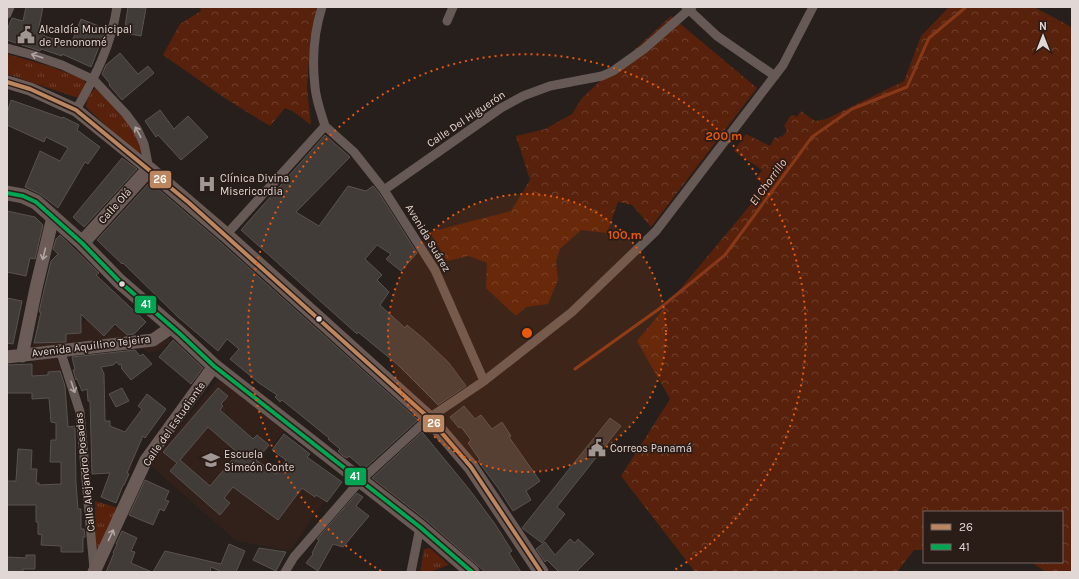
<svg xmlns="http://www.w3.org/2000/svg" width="1079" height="579" font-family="Karla,sans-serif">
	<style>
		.built { fill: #32211a }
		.forest { fill: url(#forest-crowns) }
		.park { fill: url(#park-tufts) }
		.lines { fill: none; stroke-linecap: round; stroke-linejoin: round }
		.stream { stroke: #873819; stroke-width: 3 }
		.building { fill: #423c39; stroke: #59524f; fill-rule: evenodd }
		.street { stroke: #675a56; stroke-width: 9 }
		.secondary { stroke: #6c5c58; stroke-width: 13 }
		.primary { stroke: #6a5a56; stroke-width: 15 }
		.bus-1-casing { stroke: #2a1d18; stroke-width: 7 }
		.bus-2-casing { stroke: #2a1d18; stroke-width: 7 }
		.bus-1 { stroke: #bb8660; stroke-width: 4 }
		.bus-2 { stroke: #00a651; stroke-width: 4 }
		.oneway { stroke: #b0a5a2 }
		.oneway2 { stroke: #b2a6a2 }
		.ring { fill: none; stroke: #e8590c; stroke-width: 2; stroke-dasharray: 2 4 }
		.bus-dot { fill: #e1d7d4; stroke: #2a1d18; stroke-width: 1.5 }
		.labels { text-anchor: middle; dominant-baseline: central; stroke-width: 3.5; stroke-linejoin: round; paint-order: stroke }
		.poi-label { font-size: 11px; fill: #e1d7d4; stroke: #2a1d18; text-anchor: start }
		.street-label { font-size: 11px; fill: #e1d7d4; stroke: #2a1d18 }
		.water-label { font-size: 12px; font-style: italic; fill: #f8c6b5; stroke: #2a1d18 }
		.centre { fill: #e8590c; stroke: #2a1d18; stroke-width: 2 }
		.ring-label { font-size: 12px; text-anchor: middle; font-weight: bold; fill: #e8590c; stroke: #2a1d18; stroke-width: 3.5; stroke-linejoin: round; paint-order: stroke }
		.line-badge { stroke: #2a1d18; stroke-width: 1.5 }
		.badge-label { font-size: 11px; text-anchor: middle; font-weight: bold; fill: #fff }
	</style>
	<defs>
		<pattern id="forest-crowns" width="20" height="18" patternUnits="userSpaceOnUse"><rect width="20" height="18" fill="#57210b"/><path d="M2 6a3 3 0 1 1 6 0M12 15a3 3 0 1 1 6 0" fill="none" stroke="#6f402e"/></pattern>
		<pattern id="park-tufts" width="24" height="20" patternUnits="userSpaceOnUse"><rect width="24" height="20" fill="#57210b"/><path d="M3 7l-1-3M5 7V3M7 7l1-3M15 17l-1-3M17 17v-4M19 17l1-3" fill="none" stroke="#6f402e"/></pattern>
	</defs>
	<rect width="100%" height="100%" fill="#261f1c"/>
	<path class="built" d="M86 319 105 337 115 326 130 339 148 336 158 327 171 340 161 350 154 352 148 353 139 345 61 356 64 370 33 375V343L66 342V334L82 333V324Z
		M220 377 284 431 263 456 324 502 290 551 236 541 150 465Z"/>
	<path class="forest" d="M200 7H317L310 41 307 88 311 125 294 112 285 108 270 126 226 99 163 55 180 24 201 11Z
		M949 7H1034L1066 24 1072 28V572H1046L1031 562H1062V512H924V550H914L897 572H695L621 476 670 399 637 341 766 186 756 179 762 170 734 151 746 134 770 146 775 137 778 139 780 136 782 137 787 130 784 126 790 116 793 115 797 117 801 111 815 121 826 119 904 81 921 36Z
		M671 16 757 88 651 227 632 205 618 202 607 233 581 230 560 249 556 261 558 280 548 304 526 307 516 316 486 288 487 263 469 256 447 261 430 232 511 211 530 180 516 136 545 129 572 114 582 98Z"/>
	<path class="park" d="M7 54 49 66 83 79 86 84 79 98 75 97 7 74Z
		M96 88 135 130 142 151 140 153H138L132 150 86 107C86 100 90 92 96 88Z
		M95 501 119 508 95 564Z
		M430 548 449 565 429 572H420L424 549Z"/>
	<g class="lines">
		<path class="stream" d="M575 369 659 309 725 255 812 137 852 109 907 87 929 38 966 7"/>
	</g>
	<path class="building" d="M26 7H43L39 27 46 29 44 36 71 44 81 19 106 29 91 67 62 54V56L41 49 40 51 7 40V30L12 18 23 21Z
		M128 7 146 8 141 36 124 33Z
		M120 53 138 74 148 66 154 73 122 100 109 85 110 84 102 74 106 65Z
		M11 100 62 118 63 117 79 125 77 130 100 147 88 164 85 162 58 208 40 194 25 187 40 151 60 161 68 148 46 137 44 142 7 125V113Z
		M160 110 174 129 188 116 208 137 181 160 158 135 156 137 145 121Z
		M325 135 350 157 296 212 319 226 348 186 366 191 373 186 379 193 417 253 401 271 386 259 391 254 377 245 365 259 382 275 377 280 389 292 380 305 405 328 407 325 424 339 449 363 466 386 438 405 397 364 358 332 357 334 241 230Z
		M122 158 137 169 84 227 73 217Z
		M150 182 220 242 418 420 364 469 349 456 347 458 343 456 338 451 340 449 328 439 329 438 282 400 280 402 275 397 277 395 259 383 230 359 239 349 227 339 218 351 178 317 123 263 122 264 97 240Z
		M7 211 35 217 43 225 35 259 30 258 26 276 7 272Z
		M60 235 99 273 96 275 146 322 134 334 127 335 115 324 104 336 81 314V333L66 334V342L34 343 41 312H39L44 290 51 261 58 254 53 249 56 239Z
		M7 298 22 301 13 344 7 343Z
		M173 340 203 368 191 384 159 357Z
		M135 350 140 356 143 354 152 364 131 380 122 369 121 364 119 365 117 362 113 365 101 367 104 374 105 421H110V426L125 432 142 409 138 406 147 394 166 409 145 438 143 436 127 473 129 474 124 485H123L116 503 101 497 110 473 92 474 90 401H88L87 389 82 391 77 379 76 380 73 370H75L72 357Z
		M32 364V376L48 375V372L60 371 65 386 68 427 75 426 76 483 78 509H81V529H84L85 537H83V552H61V546L41 545 42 535 38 534V522H36V505H7V481H16L18 449 32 450 31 469H37L36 483H39V485L61 484V462H50L51 440H56V423L51 422 49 398 32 399V393H7V365Z
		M122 388 129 401 116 407 109 394Z
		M218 388 228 396 221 404 223 406 220 410 253 439 257 435 269 445 256 460 276 474 286 460 272 450 284 434 310 454 307 457 342 482 327 502 316 495 315 497 302 488 278 520 233 487 224 498 230 503 220 515 170 471 177 463 163 452ZM208 427 238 453 210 486 180 460Z
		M464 406 475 419 481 415 492 429 502 422 511 436 509 437 540 481 526 491 531 500 513 511 498 488 478 461 480 460 468 443 471 440 461 427 459 428 450 417Z
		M610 418 621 426 557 507 565 514 542 543 522 528Z
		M422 432 469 489 495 524 512 551 509 553 521 572H485L426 520 372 478Z
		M145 480 169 491 165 500 169 501 164 511 160 509 153 525 129 515Z
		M357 493 363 497 356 506 369 516 343 547 333 544 318 571 306 563 313 554 312 553 319 540 317 539Z
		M122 531 137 538 131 551 135 552 131 563 152 572H106L114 553H113L117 544H116Z
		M570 539 575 543 578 539 594 554 576 572H559L547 560 545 562 536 549 545 542 555 555Z
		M229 544 245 551 236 572H222L211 567 210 572H153L165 551 221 564Z
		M259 548 286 552 276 571 253 560Z
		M26 555H35V569H23V572H7V557L26 558Z"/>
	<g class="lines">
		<path class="street" d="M322 7C314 32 312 61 315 87 316 100 321 113 325 126
			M686 7 717 36 775 76
			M7 14 10 7
			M447 21 453 7
			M7 48 33 55 62 65 94 80 126 114 137 129 144 144 149 169
			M76 110C95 77 111 46 117 7
			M325 126 354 152 384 190 435 270 484 381
			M384 190 501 108 523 96 550 86 602 76 613 71 644 49 692 7
			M226 235 325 126
			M60 350 80 412 94 569
			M285 572 294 557 360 481 429 418 484 381 572 312 656 231 783 65 813 7
			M411 572 420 527"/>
		<path class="secondary" d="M7 82 30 89 76 110 149 169
			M22 356 36 288 53 217
			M7 357 153 340 172 327
			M94 572 146 460 214 366"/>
		<path class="primary" d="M7 193 23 196 36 202 82 243 119 281 179 333 214 366 420 527 472 572
			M82 243 149 169 226 235 429 418 471 467 541 572"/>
		<g class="bus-1-casing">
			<path id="bus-1" d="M7 82 30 89 76 110 188 202 429 418 471 467 541 572"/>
		</g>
		<g class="bus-2-casing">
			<path id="bus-2" d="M7 193 23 196 36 202 82 243 119 281 179 333 214 366 420 527 472 572"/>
		</g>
		<use href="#bus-1" class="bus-1"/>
		<use href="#bus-2" class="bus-2"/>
	</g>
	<defs><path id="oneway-shaft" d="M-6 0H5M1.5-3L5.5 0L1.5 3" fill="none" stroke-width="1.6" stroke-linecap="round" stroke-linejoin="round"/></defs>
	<g class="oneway">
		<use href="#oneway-shaft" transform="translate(37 56) rotate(-162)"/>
		<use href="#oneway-shaft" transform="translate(138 132) rotate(-118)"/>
		<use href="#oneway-shaft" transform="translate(73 387) rotate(72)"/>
	</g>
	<g class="oneway2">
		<use href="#oneway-shaft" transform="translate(44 254) rotate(104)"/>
		<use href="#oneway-shaft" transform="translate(111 535) rotate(-65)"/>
	</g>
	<circle cx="527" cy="333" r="139" fill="#e8590c" fill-opacity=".12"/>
	<g class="ring">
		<circle cx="527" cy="333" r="139"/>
		<path d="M381 571A279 279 0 1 1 673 571"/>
	</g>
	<defs>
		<g id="civic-bare" transform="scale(1.38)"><path d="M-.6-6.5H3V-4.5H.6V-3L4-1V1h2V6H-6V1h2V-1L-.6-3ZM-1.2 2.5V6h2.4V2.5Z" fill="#a09794" stroke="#2a1d18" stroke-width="2.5" paint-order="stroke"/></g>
		<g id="hospital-bare" transform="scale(1.38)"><path d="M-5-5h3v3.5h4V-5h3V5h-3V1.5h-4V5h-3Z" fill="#a09794" stroke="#2a1d18" stroke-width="2.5" paint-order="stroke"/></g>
		<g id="school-bare" transform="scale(1.38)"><path d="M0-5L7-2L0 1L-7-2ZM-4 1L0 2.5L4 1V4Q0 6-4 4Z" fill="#a09794" stroke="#2a1d18" stroke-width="2.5" paint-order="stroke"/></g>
	</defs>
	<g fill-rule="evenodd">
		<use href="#civic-bare" x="26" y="35"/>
		<use href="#hospital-bare" x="207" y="184"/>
		<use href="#civic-bare" x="597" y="448"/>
		<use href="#school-bare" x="211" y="460"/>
	</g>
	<g class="bus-dot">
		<circle cx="122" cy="284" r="3.5"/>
		<circle cx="319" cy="319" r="3.5"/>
	</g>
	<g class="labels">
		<g class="poi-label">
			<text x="39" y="29">Alcaldía Municipal<tspan x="39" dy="13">de Penonomé</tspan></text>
			<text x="220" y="178">Clínica Divina<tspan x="220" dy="13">Misericordia</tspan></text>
			<text x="610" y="448">Correos Panamá</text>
			<text x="224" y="454">Escuela<tspan x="224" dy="13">Simeón Conte</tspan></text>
		</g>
		<g class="street-label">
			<text transform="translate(466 119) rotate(-34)">Calle Del Higuerón</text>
			<text transform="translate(115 206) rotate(-48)">Calle Olá</text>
			<text transform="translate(428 238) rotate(59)">Avenida Suárez</text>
			<text transform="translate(91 346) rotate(-7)">Avenida Aquilino Tejeira</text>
			<text transform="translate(174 424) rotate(-55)">Calle del Estudiante</text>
			<text transform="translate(85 472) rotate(-96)">Calle Alejandro Posadas</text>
		</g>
		<g class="water-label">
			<text transform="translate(768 182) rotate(-54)">El Chorrillo</text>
		</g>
	</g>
	<circle cx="527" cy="333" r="6" class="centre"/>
	<g class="ring-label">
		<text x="724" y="140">200 m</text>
		<text x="625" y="239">100 m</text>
	</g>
	<g class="line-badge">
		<rect x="149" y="170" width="23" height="19" rx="4" fill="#bb8660"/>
		<rect x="134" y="295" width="23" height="19" rx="4" fill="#00a651"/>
		<rect x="422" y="414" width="23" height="19" rx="4" fill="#bb8660"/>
		<rect x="344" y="467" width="23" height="19" rx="4" fill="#00a651"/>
	</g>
	<g class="badge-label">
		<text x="160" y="183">26</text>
		<text x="146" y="308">41</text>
		<text x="434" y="427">26</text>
		<text x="355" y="480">41</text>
	</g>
	<rect width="1079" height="579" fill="none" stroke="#e1d7d4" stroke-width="16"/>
	<rect x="923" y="511" width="140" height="52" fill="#2a1d18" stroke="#736763"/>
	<rect x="931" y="524" width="20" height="6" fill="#bb8660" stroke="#736763"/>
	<text x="959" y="531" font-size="12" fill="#e1d7d4">26</text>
	<rect x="931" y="544" width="20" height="6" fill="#00a651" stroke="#736763"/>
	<text x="959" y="551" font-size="12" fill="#e1d7d4">41</text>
	<g transform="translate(1043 36)" stroke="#2a1d18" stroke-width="3" paint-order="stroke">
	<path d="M0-3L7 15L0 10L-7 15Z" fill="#e1d7d4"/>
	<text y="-6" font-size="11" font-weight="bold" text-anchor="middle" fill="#e1d7d4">N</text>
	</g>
</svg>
